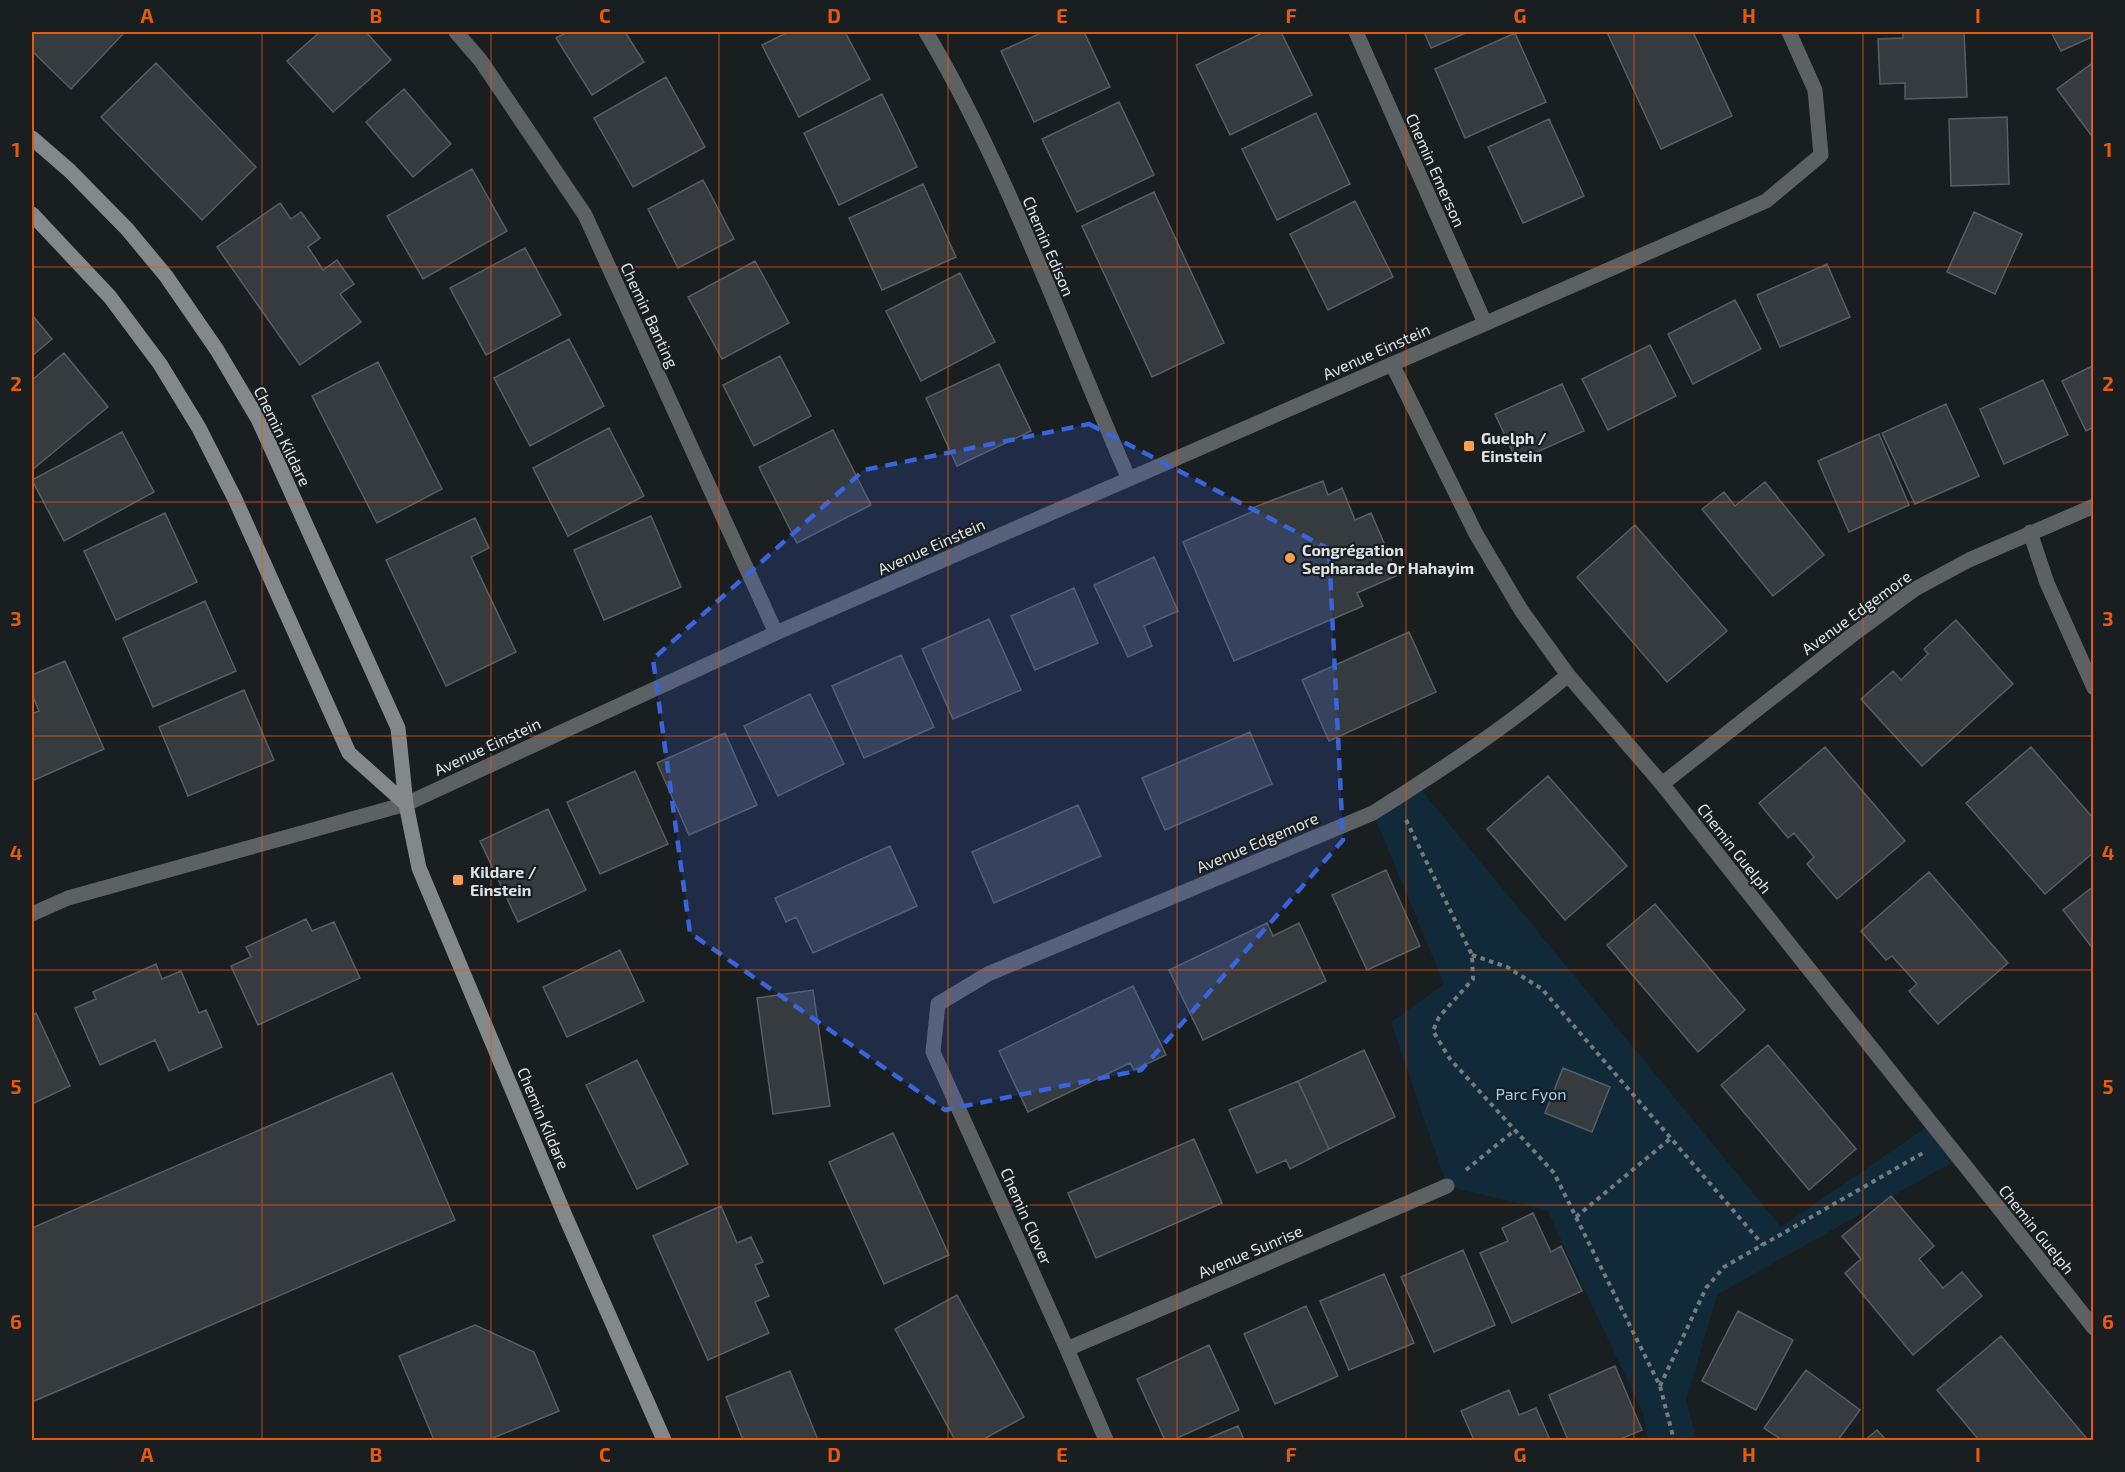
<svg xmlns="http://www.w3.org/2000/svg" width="2125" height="1472" font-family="'Exo 2',sans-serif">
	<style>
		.green { fill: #112a3a }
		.building { fill: #363b3f; stroke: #595e62; stroke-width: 1.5 }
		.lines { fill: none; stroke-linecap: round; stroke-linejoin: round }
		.path { stroke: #767a7d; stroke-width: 4; stroke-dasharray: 4.5 4.5; stroke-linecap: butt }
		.street { stroke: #5e6163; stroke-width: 15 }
		.secondary { stroke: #84888b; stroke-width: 15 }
		.marked { fill: #3a64da; fill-opacity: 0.2; stroke: #3a64da; stroke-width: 4.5; stroke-dasharray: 12 8; stroke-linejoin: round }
		.grid { fill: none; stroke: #e8590c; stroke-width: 1.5; stroke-opacity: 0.55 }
		.poi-dot { fill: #f99f4d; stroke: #191e21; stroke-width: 2 }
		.labels { text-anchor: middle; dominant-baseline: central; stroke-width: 4.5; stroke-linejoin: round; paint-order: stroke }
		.street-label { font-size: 16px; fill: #e0e3e6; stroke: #191e21 }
		.poi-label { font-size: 16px; font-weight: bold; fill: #e0e3e6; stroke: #191e21; text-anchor: start }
		.park-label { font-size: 16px; fill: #97cff7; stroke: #191e21 }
		.neatline { fill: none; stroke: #e8590c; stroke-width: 2 }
		.grid-label { font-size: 20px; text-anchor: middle; font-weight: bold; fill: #e8590c }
	</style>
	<rect width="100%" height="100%" fill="#191e21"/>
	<path class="green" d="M1418 786 1781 1227 1931 1124 1958 1159 1717 1295 1686 1401 1697 1440H1648L1643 1413 1547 1210 1447 1186 1391 1022 1444 984 1373 813Z"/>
	<path class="building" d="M32 32H120L123 34 71 89 32 51Z
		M320 32H366L391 60 333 112 287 61Z
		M567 32H625L644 62 592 95 556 38Z
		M788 32H845L870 79 799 117 762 45Z
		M1043 32H1084L1110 87 1034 122 1001 51Z
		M1264 32H1281L1312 95 1230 135 1196 65Z
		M1424 32H1468L1431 48Z
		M1607 32H1693L1732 116 1661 149Z
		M1903 32H1964L1967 97 1905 99V83L1880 84 1878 39 1903 38Z
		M2051 32H2094V36L2061 51Z
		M1515 33 1546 102 1465 138 1435 69Z
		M2094 62V139L2057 89Z
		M156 63 256 167 202 220 101 117Z
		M666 77 705 147 633 187 594 118Z
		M404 89 451 144 413 177 366 122Z
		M882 94 917 167 839 205 804 133Z
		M1119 102 1154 175 1077 212 1042 139Z
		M1316 113 1350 184 1277 220 1242 149Z
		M2007 117 2009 184 1951 186 1949 119Z
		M1549 119 1584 196 1523 223 1488 147Z
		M472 169 507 231 423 279 387 216Z
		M703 180 734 239 678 268 648 209Z
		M923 184 956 257 882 290 849 218Z
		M1154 192 1224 343 1152 377 1082 226Z
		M1355 201 1393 277 1328 310 1290 234Z
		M280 203 291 219 301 212 320 238 308 247 323 270 337 260 354 284 340 294 361 322 300 365 217 247Z
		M1974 212 2022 234 1995 294 1947 272Z
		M525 248 561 315 486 355 450 288Z
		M755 261 789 323 722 359 688 297Z
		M1827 264 1850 317 1780 347 1757 295Z
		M960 273 995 342 921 381 886 311Z
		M1735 300 1761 349 1693 384 1668 334Z
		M32 315 52 339 32 356Z
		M569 339 604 406 530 446 494 378Z
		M1650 345 1676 396 1608 430 1582 379Z
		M64 353 108 407 32 470V380Z
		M780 356 811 416 754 446 723 385Z
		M378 362 442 489 377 523 312 396Z
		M999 364 1031 431 957 466 926 398Z
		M2094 365V427L2086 431 2062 381Z
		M2043 380 2068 435 2004 464 1980 409Z
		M1562 384 1584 431 1517 461 1495 414Z
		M1946 404 1979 476 1915 504 1882 433Z
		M609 428 644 496 568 536 533 468Z
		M833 430 871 505 797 543 759 467Z
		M122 432 154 492 64 541 32 480Z
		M1879 434 1909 505 1849 532 1818 461Z
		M1323 481 1328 495 1342 488 1355 520 1371 513 1398 575 1357 593 1363 606 1234 661 1183 542 1254 511 1252 508Z
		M1765 482 1824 555 1773 596 1702 509 1724 492 1735 506Z
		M165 513 197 582 116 620 84 551Z
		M651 516 681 587 604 620 574 550Z
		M475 518 489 548 471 557 516 652 446 686 386 560Z
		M1635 525 1727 631 1667 682 1577 577Z
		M1154 557 1178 611 1144 626 1152 646 1128 657 1094 585Z
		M1074 588 1098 643 1035 670 1011 616Z
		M205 601 236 671 153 707 123 638Z
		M989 619 1021 690 953 719 922 649Z
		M1956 620 2013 684 1922 766 1861 699 1893 671 1901 680 1928 654 1924 649Z
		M1409 632 1436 692 1329 741 1302 680Z
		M901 655 934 727 864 758 832 686Z
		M65 661 104 749 32 781V714L39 711 32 694V675Z
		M244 690 274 760 188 796 159 727Z
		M810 694 844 764 778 796 744 726Z
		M1250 732 1272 784 1165 830 1142 778Z
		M725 733 757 805 689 835 657 763Z
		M1825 747 1905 841 1837 899 1807 864 1814 857 1794 833 1788 838 1759 803Z
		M2031 747 2094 819V852L2045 894 1966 803Z
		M635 771 668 844 600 874 567 802Z
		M1548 776 1627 866 1565 920 1487 829Z
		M1078 805 1101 856 994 903 972 852Z
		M548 809 586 890 518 922 480 841Z
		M890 846 917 906 813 953 796 917 786 922 775 898Z
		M1386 870 1420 946 1367 970 1332 895Z
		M1929 872 2008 963 1938 1024 1909 991 1917 984 1892 956 1886 960 1861 931Z
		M2094 886V950L2063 910Z
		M1655 904 1745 1010 1698 1052 1607 945Z
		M306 919 312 931 334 922 360 978 258 1025 231 966 251 957 246 947Z
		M1267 923 1273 936 1299 923 1326 981 1203 1040 1169 970Z
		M620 950 644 1001 567 1037 543 987Z
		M156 964 162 979 181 971 199 1013 206 1010 222 1047 169 1071 155 1040 100 1065 75 1008 96 999 93 992Z
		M1133 986 1166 1055 1134 1070 1130 1063 1028 1112 999 1051Z
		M813 990 830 1106 773 1114 757 998Z
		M36 1013 70 1086 32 1104V1015Z
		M1768 1045 1856 1149 1809 1190 1721 1085Z
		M1364 1050 1395 1117 1329 1149 1298 1081Z
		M637 1060 688 1164 637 1189 586 1085Z
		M1563 1068 1610 1087 1592 1132 1545 1113Z
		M392 1073 455 1220 32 1402V1228Z
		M1298 1081 1329 1149 1290 1169 1286 1160 1257 1173 1229 1110Z
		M893 1133 949 1255 884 1284 829 1162Z
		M1194 1139 1222 1203 1096 1258 1068 1193Z
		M1891 1196 1934 1246 1919 1259 1943 1288 1962 1272 1982 1296 1913 1355 1845 1273 1861 1259 1842 1236Z
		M721 1206 737 1243 751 1237 763 1262 755 1265 769 1296 755 1302 769 1333 708 1360 653 1236Z
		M1533 1213 1551 1252 1561 1246 1582 1291 1512 1323 1480 1253 1508 1241 1502 1228Z
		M1463 1250 1495 1325 1434 1352 1401 1277Z
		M1384 1274 1414 1343 1349 1370 1320 1301Z
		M957 1295 1024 1417 982 1440H955L895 1329Z
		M1306 1306 1338 1376 1275 1404 1244 1334Z
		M1738 1311 1793 1340 1756 1410 1702 1381Z
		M475 1325 534 1352 559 1411 488 1440H434L399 1356Z
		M2001 1336 2088 1440H1979L1937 1390Z
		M1209 1345 1239 1410 1173 1440H1165L1137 1379Z
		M1615 1366 1642 1430 1618 1440H1568L1549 1395Z
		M1806 1370 1860 1410 1838 1440H1782L1764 1428Z
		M790 1371 818 1440H743L726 1397Z
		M1509 1390 1519 1415 1536 1408 1550 1440H1474L1461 1411Z
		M1238 1426 1244 1440H1204Z
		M1877 1430 1886 1440H1865Z"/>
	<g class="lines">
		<path class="path" d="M1406 820 1472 955 1473 979 1439 1017 1433 1031 1450 1059 1554 1173 1660 1386 1674 1440
			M1472 955 1507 967 1542 989 1763 1245
			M1466 1170 1515 1130
			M1576 1217 1671 1138
			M1660 1386 1706 1288 1724 1267 1923 1153"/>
		<path class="street" d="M456 32 481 61 585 215 776 633
			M926 32C1009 172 1063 330 1129 479
			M1356 32 1485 323
			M1392 364 1476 534 1521 610 1568 675 1662 784 2094 1328
			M2030 532 2047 583 2094 688
			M1662 784 1851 636 1915 589 1969 560 2094 506
			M32 914 68 898 406 804 776 633 1766 201 1821 155 1815 90 1789 32
			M1067 1349 1447 1186
			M1106 1440 1067 1349 933 1052 938 1004 988 974 1373 813C1441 770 1507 727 1568 675"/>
		<path class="secondary" d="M32 138 70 171 127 229 166 276 217 350 258 419 398 728 406 804 419 868 566 1218 664 1440
			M32 214 110 297 160 364 199 428 235 499 349 753 406 804"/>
	</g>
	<path class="marked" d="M1089 424 1329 549 1343 840 1141 1070 945 1110 690 933 653 659 864 470Z"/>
	<path class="grid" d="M262 32V1440M491 32V1440M719 32V1440M948 32V1440M1177 32V1440M1406 32V1440M1634 32V1440M1863 32V1440M32 267H2094M32 502H2094M32 736H2094M32 970H2094M32 1205H2094"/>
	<g class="poi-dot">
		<rect x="1463" y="440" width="12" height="12" rx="3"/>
		<circle cx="1290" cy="558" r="6"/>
		<rect x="452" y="874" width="12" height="12" rx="3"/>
	</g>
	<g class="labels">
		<g class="street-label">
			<text transform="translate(1436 170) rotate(66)">Chemin Emerson</text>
			<text transform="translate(1049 246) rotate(67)">Chemin Edison</text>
			<text transform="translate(650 315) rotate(65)">Chemin Banting</text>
			<text transform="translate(1376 351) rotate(-24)">Avenue Einstein</text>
			<text transform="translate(283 436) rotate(64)">Chemin Kildare</text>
			<text transform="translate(931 546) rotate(-24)">Avenue Einstein</text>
			<text transform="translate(1856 612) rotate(-36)">Avenue Edgemore</text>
			<text transform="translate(487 746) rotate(-25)">Avenue Einstein</text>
			<text transform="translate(1257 842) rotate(-23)">Avenue Edgemore</text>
			<text transform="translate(1735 848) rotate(52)">Chemin Guelph</text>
			<text transform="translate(544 1118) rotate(67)">Chemin Kildare</text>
			<text transform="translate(1027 1216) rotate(66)">Chemin Clover</text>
			<text transform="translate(2037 1229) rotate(51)">Chemin Guelph</text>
			<text transform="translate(1250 1251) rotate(-23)">Avenue Sunrise</text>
		</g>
		<g class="poi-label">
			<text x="1481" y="437">Guelph /<tspan x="1481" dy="18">Einstein</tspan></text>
			<text x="1302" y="549">Congrégation<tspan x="1302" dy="18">Sepharade Or Hahayim</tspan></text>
			<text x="470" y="871">Kildare /<tspan x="470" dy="18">Einstein</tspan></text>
		</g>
		<g class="park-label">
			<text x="1531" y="1093">Parc Fyon</text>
		</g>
	</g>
	<rect width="2125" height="1472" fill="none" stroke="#191e21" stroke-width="66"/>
	<rect x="33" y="33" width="2059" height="1406" class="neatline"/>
	<g class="grid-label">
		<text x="147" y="23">A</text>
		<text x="376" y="23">B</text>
		<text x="605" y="23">C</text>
		<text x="834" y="23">D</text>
		<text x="1062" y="23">E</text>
		<text x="1291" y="23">F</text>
		<text x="1520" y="23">G</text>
		<text x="1749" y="23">H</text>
		<text x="1978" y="23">I</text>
		<text x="16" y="157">1</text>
		<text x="2108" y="157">1</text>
		<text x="16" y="391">2</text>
		<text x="2108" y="391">2</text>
		<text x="16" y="626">3</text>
		<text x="2108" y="626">3</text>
		<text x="16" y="860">4</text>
		<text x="2108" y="860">4</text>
		<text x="16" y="1094">5</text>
		<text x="2108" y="1094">5</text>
		<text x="16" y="1329">6</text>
		<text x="2108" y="1329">6</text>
		<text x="147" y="1462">A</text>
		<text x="376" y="1462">B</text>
		<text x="605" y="1462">C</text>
		<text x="834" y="1462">D</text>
		<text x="1062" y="1462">E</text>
		<text x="1291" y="1462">F</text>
		<text x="1520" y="1462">G</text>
		<text x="1749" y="1462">H</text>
		<text x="1978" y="1462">I</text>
	</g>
</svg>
